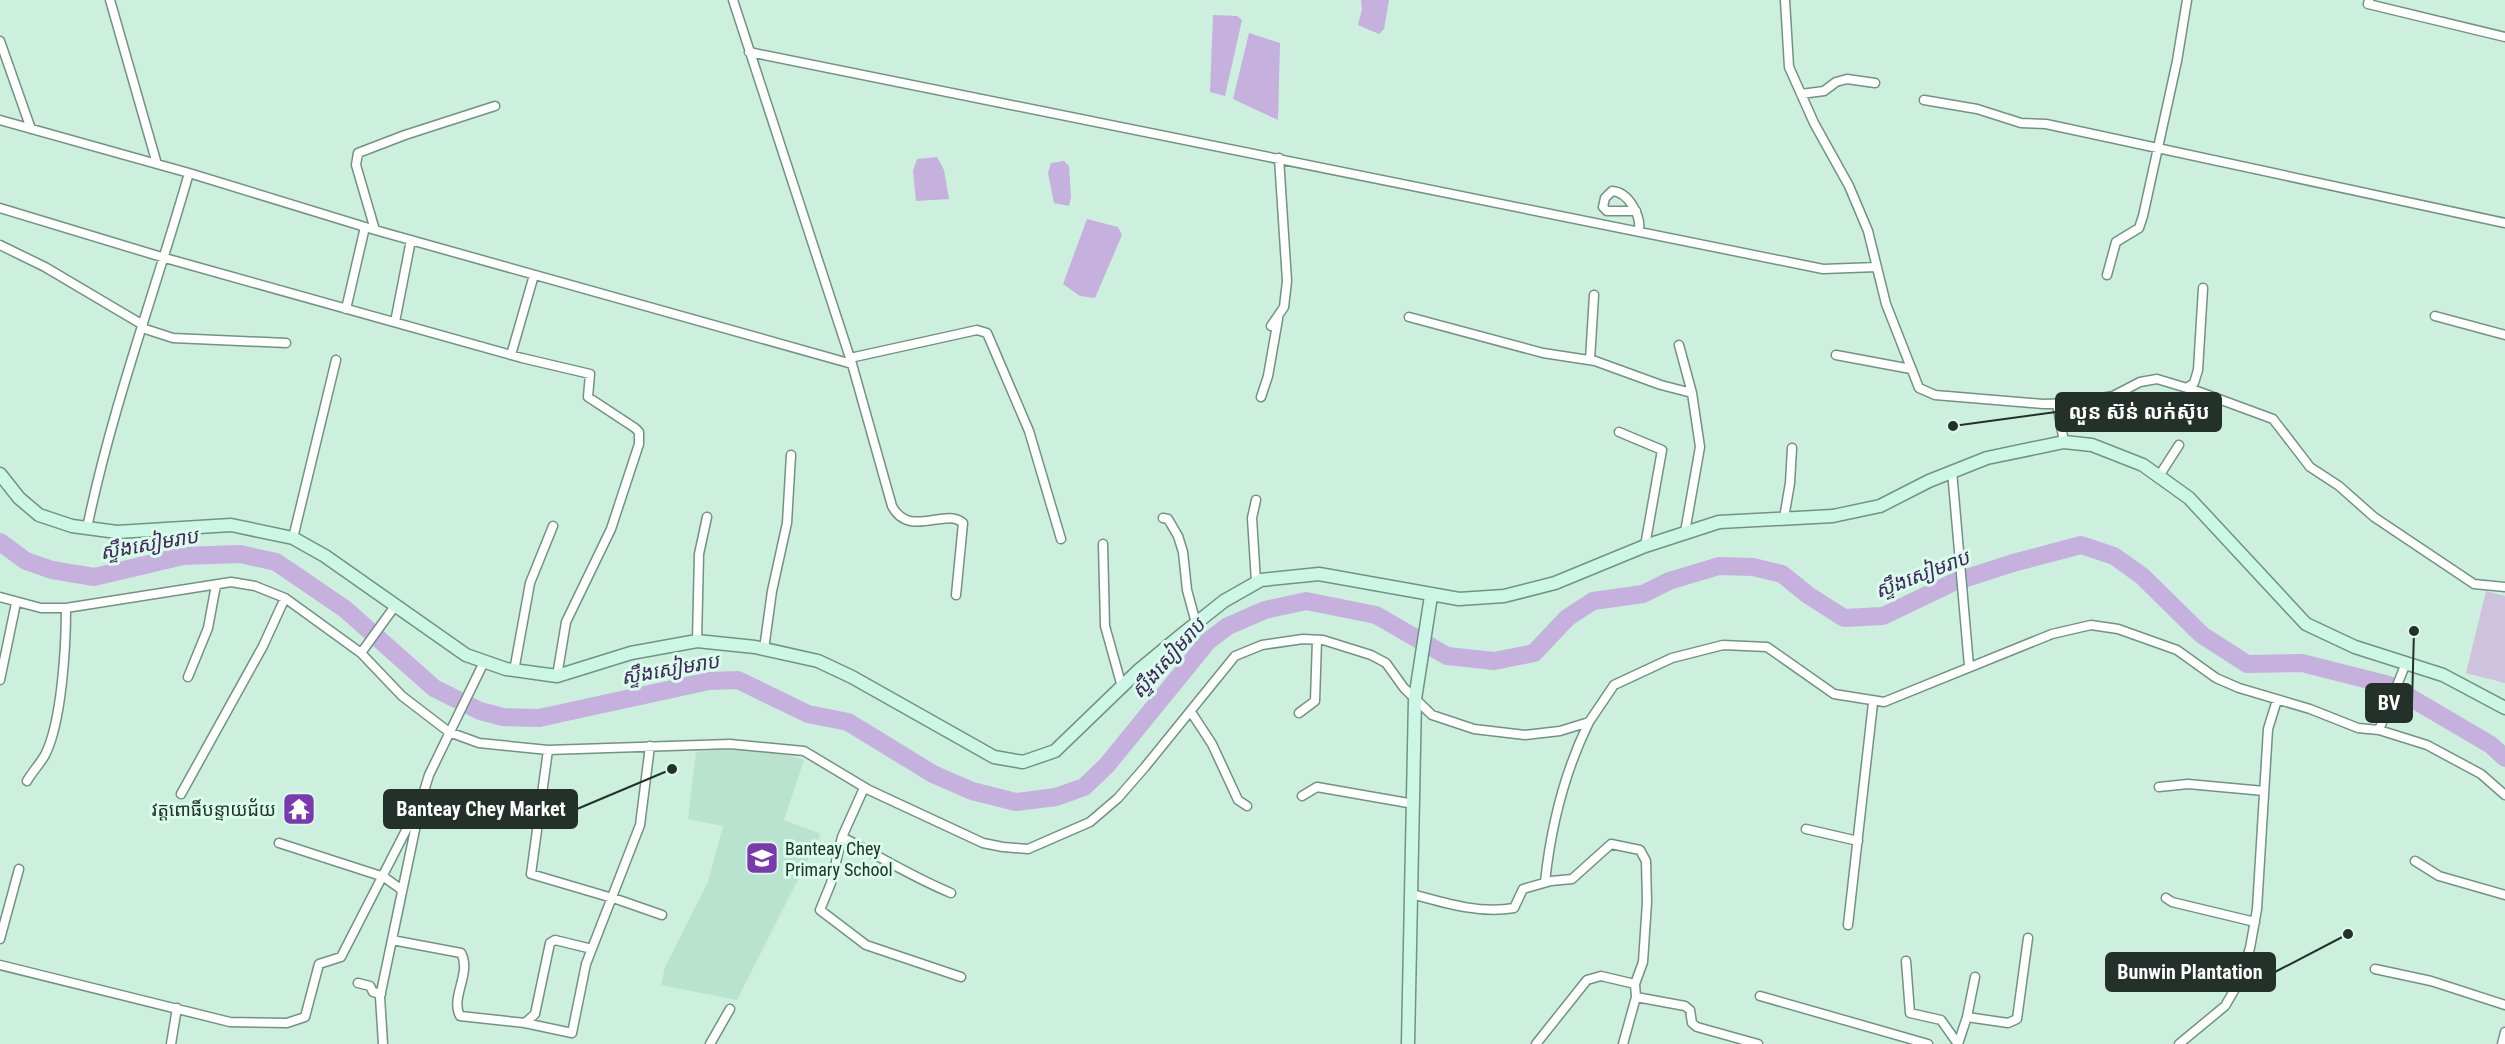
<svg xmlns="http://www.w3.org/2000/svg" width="2505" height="1044" font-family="'Roboto Condensed','Noto Sans Khmer',sans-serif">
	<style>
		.built { fill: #b9e3ce }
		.green { fill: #cfc2de }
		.water { fill: #c6b0de }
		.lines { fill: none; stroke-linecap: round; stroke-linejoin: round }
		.river { stroke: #c6b0de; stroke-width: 18 }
		.street-casing { stroke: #729283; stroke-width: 11 }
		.secondary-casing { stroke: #729283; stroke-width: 15 }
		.street { stroke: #fff; stroke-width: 8 }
		.secondary { stroke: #ccf7e6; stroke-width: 12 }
		.labels { text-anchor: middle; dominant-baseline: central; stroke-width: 6; stroke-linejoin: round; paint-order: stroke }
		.poi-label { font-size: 18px; fill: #23312a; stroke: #d9fceb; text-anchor: end }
		.water-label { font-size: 20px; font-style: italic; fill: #44255e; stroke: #d9fceb }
		.leader { fill: none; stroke: #23312a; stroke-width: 2 }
		.callout-dot { fill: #23312a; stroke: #d9fceb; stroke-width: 2 }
		.callout { fill: #23312a; stroke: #23312a; stroke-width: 2 }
		.callout-label { font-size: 20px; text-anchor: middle; font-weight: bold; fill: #fff }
	</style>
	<rect width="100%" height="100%" fill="#ccefde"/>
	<path class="built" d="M736 748 778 752 804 760 784 820 821 834 737 1000 661 985 665 967 708 882 723 826 688 819 696 752Z"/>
	<path class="green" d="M2486 591 2505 596V683L2466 673Z"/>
	<path class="water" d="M1361 0H1389L1384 29 1379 34 1358 25 1362 9Z
		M1213 15 1237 16 1242 20 1225 96 1210 92Z
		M1249 33 1280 43 1278 120 1233 99Z
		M937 157 944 170 949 199 916 201 913 171 917 159Z
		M1064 161 1069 166 1071 197 1069 206 1054 203 1048 173 1051 163Z
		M1087 219 1118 227 1122 235 1095 298 1080 296 1063 284Z"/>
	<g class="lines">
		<path class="river" d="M0 542 26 561 52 570 94 577 183 556 240 554 276 562 345 609 434 688 480 711 503 717 539 718 709 681 738 680 808 714 848 722 933 774 972 791 1016 802 1056 797 1084 787 1107 765 1208 641 1228 626 1265 610 1306 601 1376 615 1447 656 1494 661 1534 653 1567 618 1593 601 1643 594 1669 581 1719 566 1753 567 1782 574 1808 595 1844 618 1883 616 1954 582 2013 563 2081 545 2114 556 2142 576 2202 635 2247 664 2302 663 2389 685 2491 745 2505 758"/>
		<g class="street-casing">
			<path id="street" d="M110 0 157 164
				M733 0 852 364 892 506C909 539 946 507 963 523L956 595
				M1785 0 1789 67 1814 123 1849 186 1868 231 1886 304 1919 388 1935 395 2043 404 2072 403 2113 396 2140 382 2157 379 2197 391 2273 419 2310 467 2339 486 2374 517 2474 584 2505 587
				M2369 0 2368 4 2505 37
				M0 41 31 129
				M749 52 1823 269 1877 267
				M1801 94 1824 91 1836 82 1847 79 1875 83
				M1924 100 1977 109 2021 123 2046 124 2505 223
				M0 120 189 173 375 230 852 364
				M0 208 165 258 522 358 590 374 588 397 635 428 639 432V444L611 529 566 622 557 676
				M1636 211H1607L1603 207 1605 198 1612 191C1629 192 1641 216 1639 230
				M375 230 356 165 358 153 405 135 495 106
				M0 245 45 267 143 325
				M2107 275 2116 242 2139 228 2143 216 2177 61 2187 0
				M346 309 365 227
				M2435 316 2505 335
				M1409 317 1543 353 1595 361 1661 385 1692 393 1700 447 1685 532
				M395 322 411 240
				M1271 326 1284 307 1287 281 1279 158
				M142 328 173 338 286 343
				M1679 345 1692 393
				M511 355 534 275
				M1836 355 1911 369
				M850 358 977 330 987 333 1029 431 1061 539
				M1590 360 1594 295
				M2188 387 2194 383 2198 370 2203 288
				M1261 397 1268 376 1278 319
				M2057 404 2064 442
				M1619 432 1662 450 1645 546
				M1952 471 1969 666
				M2159 476 2179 445
				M1256 500 1252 518 1256 582
				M1163 518 1168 519 1178 536 1183 552 1187 590 1196 623
				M1784 518 1790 483 1792 448
				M87 528C112 407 155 292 189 173
				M293 538 336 360
				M1103 544 1105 626 1122 687
				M0 597 41 608H66L231 582 255 586 285 598 361 653 402 696 449 732 479 743 548 750 730 744 804 751 869 790 983 843 1003 847 1028 849 1090 822 1118 798 1145 767 1235 656 1262 645 1303 639 1323 640 1371 655 1386 663 1404 688 1432 715 1474 729 1525 735 1560 731 1589 722 1614 685 1672 658 1723 645 1767 647 1834 694 1884 702 2052 634 2091 625 2118 629 2177 650 2216 678 2239 688 2310 709 2358 728 2379 730 2427 745 2481 774 2505 795
				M697 641 699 554 707 517
				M764 649 772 591 787 523 791 455
				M361 653 395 606
				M514 671 530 583 553 526
				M188 677 208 628 216 585
				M0 680 16 603
				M1191 712 1212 744 1238 800 1247 806
				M1299 713 1315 701 1317 640
				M2379 730 2406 663
				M548 750 531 874 619 900 662 915
				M27 781C32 772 40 764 45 755 62 722 66 645 66 608
				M2159 787 2188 784 2264 791
				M864 788 842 837 831 883 820 910 866 945 961 977
				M181 794 263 646 285 598
				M1302 796 1317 787 1414 804
				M1806 829 1858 841
				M842 837C879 856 912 877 951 893
				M279 843 384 877 402 890
				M2415 861 2439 876 2505 895
				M1545 882C1551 826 1564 773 1589 722
				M1412 894C1444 903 1480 914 1514 908L1523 889 1551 881 1572 879 1611 844 1640 850 1646 861 1647 902 1643 962 1635 984 1636 997 1623 1044
				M2166 898 2172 902 2255 922
				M1848 925 1873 703
				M0 939 19 869
				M392 940 461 953C472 973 450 997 460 1016L525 1023 572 1033 586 964 640 825 650 746
				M1906 961 1910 1013 1941 1020 1958 1044
				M0 965 230 1022 287 1023 305 1017 319 964 341 957 421 801
				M2375 969 2431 981 2505 1005
				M358 983 370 986 373 992 381 994
				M1760 996 1928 1044
				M1636 997 1685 1006 1690 1010 1692 1023 1697 1027 1758 1044
				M1967 1017 1975 977
				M525 1023 535 1014 550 943 555 940 592 949
				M171 1044 177 1008
				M383 1044 380 997 421 801 429 775 484 662
				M710 1044 730 1009
				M1536 1044 1587 980 1601 976 1635 984
				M1958 1044 1967 1017 2008 1023 2017 1019 2028 938
				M2179 1044 2225 1006 2239 982 2250 948 2257 909 2268 729 2277 700
				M2502 1044 2505 1032"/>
		</g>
		<g class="secondary-casing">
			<path id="secondary" d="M0 474 19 498 39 515 72 526 117 532 231 525 293 538 325 556 466 655 506 669 557 676 631 653 697 641 755 647 818 661 852 677 994 757 1023 762 1055 751 1139 670 1180 636 1224 601 1261 580 1319 574 1459 599 1504 596 1555 583 1645 546 1719 522 1833 516 1880 506 1929 481 1987 458 2064 442 2092 445 2143 465 2189 498 2306 624 2355 647 2443 675 2505 708
				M1408 1044 1415 699 1431 596"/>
		</g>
		<use href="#street" class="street"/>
		<use href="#secondary" class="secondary"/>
	</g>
	<defs>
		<g id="temple-square" transform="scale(1.725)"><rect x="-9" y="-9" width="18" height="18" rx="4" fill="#7a39ad" stroke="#d9fceb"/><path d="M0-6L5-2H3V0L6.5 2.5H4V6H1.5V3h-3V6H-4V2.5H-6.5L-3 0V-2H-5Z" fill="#fff"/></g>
		<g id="school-square" transform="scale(1.725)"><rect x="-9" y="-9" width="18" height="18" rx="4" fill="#7a39ad" stroke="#d9fceb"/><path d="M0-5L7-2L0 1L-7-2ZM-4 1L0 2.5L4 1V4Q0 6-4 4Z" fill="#fff"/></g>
	</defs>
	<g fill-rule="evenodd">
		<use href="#temple-square" x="299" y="809"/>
		<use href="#school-square" x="762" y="858"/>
	</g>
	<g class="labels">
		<g class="poi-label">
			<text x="276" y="809">វត្តពោធិ៍បន្ទាយជ័យ</text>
			<text x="785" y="848" text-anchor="start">Banteay Chey<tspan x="785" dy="21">Primary School</tspan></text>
		</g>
		<g class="water-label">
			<text transform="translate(149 544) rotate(-10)">ស្ទឹងសៀមរាប</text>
			<text transform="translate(1922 574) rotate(-21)">ស្ទឹងសៀមរាប</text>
			<text transform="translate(1168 658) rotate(-48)">ស្ទឹងសៀមរាប</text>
			<text transform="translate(670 669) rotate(-10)">ស្ទឹងសៀមរាប</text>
		</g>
	</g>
	<path class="leader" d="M1953 426L2056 412M2414 631L2412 703M672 769L577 809M2348 934L2275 972"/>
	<g class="callout-dot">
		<circle cx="1953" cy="426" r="6"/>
		<circle cx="2414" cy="631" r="6"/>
		<circle cx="672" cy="769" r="6"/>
		<circle cx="2348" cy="934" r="6"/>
	</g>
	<g class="callout">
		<rect x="2056" y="393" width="165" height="38" rx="6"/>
		<rect x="2366" y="684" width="46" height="38" rx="6"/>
		<rect x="384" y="790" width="193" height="38" rx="6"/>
		<rect x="2106" y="953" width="169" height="38" rx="6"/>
	</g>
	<g class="callout-label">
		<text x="2139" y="419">លួន ស៊ន់ លក់ស៊ុប</text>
		<text x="2389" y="710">BV</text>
		<text x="481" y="816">Banteay Chey Market</text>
		<text x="2190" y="979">Bunwin Plantation</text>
	</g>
</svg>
